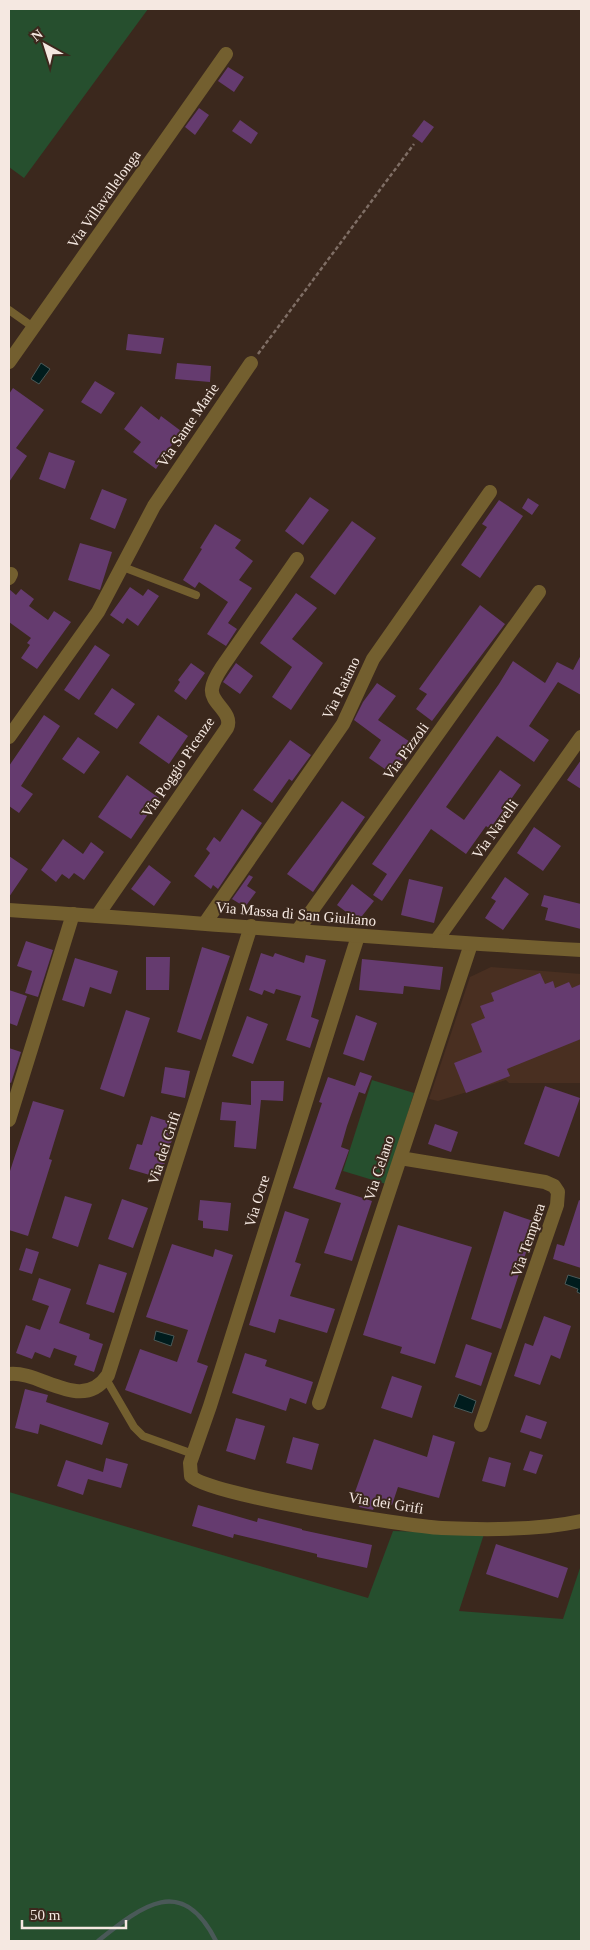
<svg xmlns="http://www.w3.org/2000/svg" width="590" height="1950" font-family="'Times New Roman',serif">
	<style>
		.built { fill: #492f21 }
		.green { fill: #264f2e }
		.water { fill: #001c1d; stroke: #4a5958 }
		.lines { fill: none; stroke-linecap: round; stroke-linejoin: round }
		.stream { stroke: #4a5958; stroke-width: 4.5 }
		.building { fill: #653b6f }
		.path { stroke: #7f6e65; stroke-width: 2.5; stroke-dasharray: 4 2.5; stroke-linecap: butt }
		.service { stroke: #735f2f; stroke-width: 8 }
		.minor { stroke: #735f2f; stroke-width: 14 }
		.tertiary { stroke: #735f2f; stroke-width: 14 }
		.labels { text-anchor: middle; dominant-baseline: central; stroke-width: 4; stroke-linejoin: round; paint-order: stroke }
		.street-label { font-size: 15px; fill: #f5e8e1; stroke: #3b281d }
	</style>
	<rect width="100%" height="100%" fill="#3b281d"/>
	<path class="built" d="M491 967 581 974V1083H509L506 1080 438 1101 429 1099 470 977Z"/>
	<path class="green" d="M9 9H148L24 178 9 167Z
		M372 1080 414 1093 386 1184 343 1171Z
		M9 1492 368 1598 393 1531 484 1534 459 1611 563 1619 581 1565V1941H9Z"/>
	<path class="water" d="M41 363 50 369 39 384 31 379Z
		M568 1275 581 1279V1294L577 1292 578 1289 565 1284Z
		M156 1331 174 1336 171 1346 154 1340Z
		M459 1394 476 1401 472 1413 454 1407Z"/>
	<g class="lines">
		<path class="stream" d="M98 1941C143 1905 182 1874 216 1941"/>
	</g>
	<path class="building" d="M228 67 244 77 234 92 218 81Z
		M199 108 209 115 195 135 185 127Z
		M240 120 258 133 251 144 232 131Z
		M424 120 434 127 422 143 412 136Z
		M128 334 164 338 161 354 126 350Z
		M177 363 211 366 210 382 175 379Z
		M95 381 115 393 101 414 81 402Z
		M13 388 44 410 16 448 27 456 9 482V394Z
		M141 406 159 420 161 416 181 431 156 469 133 452 141 442 124 429Z
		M49 452 75 461 65 489 39 479Z
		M102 489 127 499 115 529 90 519Z
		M310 497 329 510 303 545 285 531Z
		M528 498 539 505 532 515 522 508Z
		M499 500 523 516 480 578 461 565 487 527 482 524Z
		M352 521 376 538 335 595 310 577Z
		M215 524 241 540 235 548 253 561 239 580 252 588 228 623 237 629 226 646 207 634 228 602 199 582 195 588 183 580 202 549 200 548Z
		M80 543 112 552 100 590 68 580Z
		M130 587 143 596 148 589 159 596 138 626 127 618 123 624 110 615Z
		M9 589 16 595 21 589 34 599 29 606 48 620 54 611 71 622 37 669 21 658 30 645 27 643 31 638 9 622Z
		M296 593 317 608 292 639 323 663 291 710 272 697 292 667 260 643Z
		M480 605 505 624 432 721 416 709 427 694 419 689Z
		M95 645 110 655 79 700 64 690Z
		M581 655V695L558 682 529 726 549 740 534 762 497 736 446 807 464 820 500 770 521 785 490 829 486 826 466 854 431 829 382 901 373 895 387 874 372 864 499 684 513 661 545 683 557 662 573 670Z
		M191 663 205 673 186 700 174 691 180 682 178 680Z
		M236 663 253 676 240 694 223 682Z
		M377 683 396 696 378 720 413 744 392 774 369 758 381 740 354 720 363 702Z
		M112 688 135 704 117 729 94 714Z
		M44 715 60 726 21 786 33 794 19 813 9 806V766Z
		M158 715 188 736 169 764 139 743Z
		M78 737 100 752 84 774 62 759Z
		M290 740 311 755 292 781 289 779 272 803 253 790Z
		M581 760V789L567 780Z
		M127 775 159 798 131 839 98 817Z
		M342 801 365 817 313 892 287 874Z
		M242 809 262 823 218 889 213 885 211 889 194 876 210 853 206 849 214 837 220 842Z
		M534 827 561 846 543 871 517 853Z
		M63 839 83 854 91 842 104 852 84 880 74 873 69 879 62 874 56 882 41 870Z
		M9 856 28 869 9 897Z
		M149 865 171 882 154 906 131 889Z
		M249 875 253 877 247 886 256 892 245 907 232 899Z
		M505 877 529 894 503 930 485 918 496 901 491 898Z
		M409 879 443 887 434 923 401 915Z
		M352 884 374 901 358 921 337 905Z
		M544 895 581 904V929L545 920 548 908 541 906Z
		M26 941 53 950 38 997 25 993 32 971 17 966Z
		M202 947 230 956 201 1040 177 1032Z
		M261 953 273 957 275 953 304 963 306 955 326 960 311 1017 319 1020 310 1048 286 1040 301 996 276 989 274 994 264 990 262 995 249 990Z
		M146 957H170L169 990H146Z
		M75 958 118 971 111 994 90 987 84 1007 62 1000Z
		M362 959 443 967 440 990 404 986 403 994 359 990Z
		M540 973 545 984 553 981 555 988 569 982 572 988 581 984V1039L507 1069 510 1076 466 1093 454 1063 482 1052 471 1024 485 1018 480 1006 494 1001 491 993Z
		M9 990 27 996 17 1026 9 1023Z
		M126 1010 150 1018 124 1097 100 1089Z
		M356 1015 377 1023 364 1061 343 1054Z
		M247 1016 268 1024 253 1064 232 1056Z
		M9 1048 21 1052 11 1083 9 1082Z
		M165 1067 190 1071 185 1098 161 1093Z
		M360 1072 372 1076 365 1094 359 1092 347 1126 341 1147 349 1150 335 1189 372 1201 352 1261 324 1253 341 1203 293 1188 322 1103 319 1102 328 1077 355 1086Z
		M251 1081H284L283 1101 261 1100 256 1149 234 1147 236 1121 220 1120 222 1102 251 1105Z
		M545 1086 580 1098 559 1157 524 1144Z
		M33 1101 64 1110 49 1159 52 1160 28 1236 9 1230V1174Z
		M151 1116 177 1124 160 1178 129 1169 137 1144 142 1145Z
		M435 1124 458 1132 451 1152 428 1144Z
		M65 1196 92 1204 78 1247 52 1238Z
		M122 1199 148 1208 133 1248 108 1239Z
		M200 1200 231 1203 228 1231 203 1228V1221L198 1220Z
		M579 1200 581 1201V1268L553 1259 557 1244 564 1246Z
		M285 1211 309 1219 295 1262 301 1264 290 1296 335 1309 327 1333 279 1319 275 1333 249 1325Z
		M504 1211 536 1222 501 1329 471 1319Z
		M398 1225 472 1247 435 1364 400 1353 402 1347 363 1335Z
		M172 1244 213 1257 215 1249 233 1255 197 1362 208 1366 191 1414 125 1390 140 1349 177 1362 188 1330 146 1317Z
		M26 1248 39 1252 32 1274 19 1270Z
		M99 1264 127 1273 114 1313 86 1304Z
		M39 1278 71 1289 59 1323 90 1334 89 1339 103 1344 94 1372 74 1365 77 1356 54 1348 50 1358 35 1352 32 1359 16 1353 26 1325 40 1330 49 1306 32 1300Z
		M544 1316 571 1326 560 1359 551 1355 540 1385 514 1376 525 1343 533 1346Z
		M466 1344 492 1353 481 1386 455 1377Z
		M245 1353 267 1360 265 1366 313 1382 306 1404 290 1398 286 1411 232 1393Z
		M392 1376 422 1386 412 1418 381 1408Z
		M25 1389 48 1395 46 1402 109 1423 102 1445 40 1424 38 1434 15 1428Z
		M526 1415 547 1422 541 1439 520 1432Z
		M236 1418 265 1426 255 1460 226 1451Z
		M433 1435 455 1442 439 1498 398 1487 392 1505 377 1500 373 1510 359 1507 364 1495 355 1492 374 1439 427 1457Z
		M293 1437 319 1444 312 1470 286 1463Z
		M530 1451 543 1455 536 1474 523 1470Z
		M489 1457 511 1463 505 1487 482 1481Z
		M106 1458 128 1464 121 1488 88 1479 83 1495 57 1486 66 1460 103 1472Z
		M198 1505 257 1522 258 1518 302 1529V1530L372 1545 367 1568 317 1557V1554L234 1534 233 1538 192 1526Z
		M496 1544 568 1568 558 1598 486 1574Z"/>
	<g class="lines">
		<path class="path" d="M258 354 414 144"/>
		<path class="service" d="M9 310 33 327
			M123 567 196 595
			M106 1379 134 1427 143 1436 193 1454"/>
		<path class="minor" d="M9 362 226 54
			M9 578 11 574
			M9 737 98 612 154 506 251 363
			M97 916 227 728C234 713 210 703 212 689 213 681 218 673 222 667L297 559
			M205 923 343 724 373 659 490 492
			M298 930 539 592
			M358 936 210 1406 190 1463 191 1476C207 1495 407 1526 442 1528 484 1530 540 1530 581 1521
			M436 941 581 737
			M9 1120 73 914
			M400 1158 545 1182 554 1186 558 1192 557 1205 481 1425
			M9 1374C40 1370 82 1414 108 1375L251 926
			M319 1403 471 944"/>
		<path class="tertiary" d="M9 910C200 922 390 940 581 950"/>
	</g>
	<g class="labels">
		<g class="street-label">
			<text transform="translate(104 199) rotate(-55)">Via Villavallelonga</text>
			<text transform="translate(188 425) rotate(-56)">Via Sante Marie</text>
			<text transform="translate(341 688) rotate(-64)">Via Raiano</text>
			<text transform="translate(406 751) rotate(-54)">Via Pizzoli</text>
			<text transform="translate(178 767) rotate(-56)">Via Poggio Picenze</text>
			<text transform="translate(495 829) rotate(-55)">Via Navelli</text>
			<text transform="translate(296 914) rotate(5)">Via Massa di San Giuliano</text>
			<text transform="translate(164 1148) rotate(-72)">Via dei Grifi</text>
			<text transform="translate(379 1168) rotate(-72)">Via Celano</text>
			<text transform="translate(257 1201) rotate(-73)">Via Ocre</text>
			<text transform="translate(528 1240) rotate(-71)">Via Tempera</text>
			<text transform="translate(386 1503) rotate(9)">Via dei Grifi</text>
		</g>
	</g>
	<rect width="590" height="1950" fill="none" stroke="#f5e8e1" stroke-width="20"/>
	<g transform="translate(45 45) rotate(321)" stroke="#3b281d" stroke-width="4" paint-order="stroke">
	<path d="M0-4L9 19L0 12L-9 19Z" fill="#f5e8e1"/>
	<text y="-8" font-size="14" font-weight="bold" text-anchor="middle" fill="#f5e8e1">N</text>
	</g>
	<path d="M22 1920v8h104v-8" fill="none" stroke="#f5e8e1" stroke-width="2.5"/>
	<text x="30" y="1920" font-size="15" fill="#f5e8e1" stroke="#3b281d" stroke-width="4" paint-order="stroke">50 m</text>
</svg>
